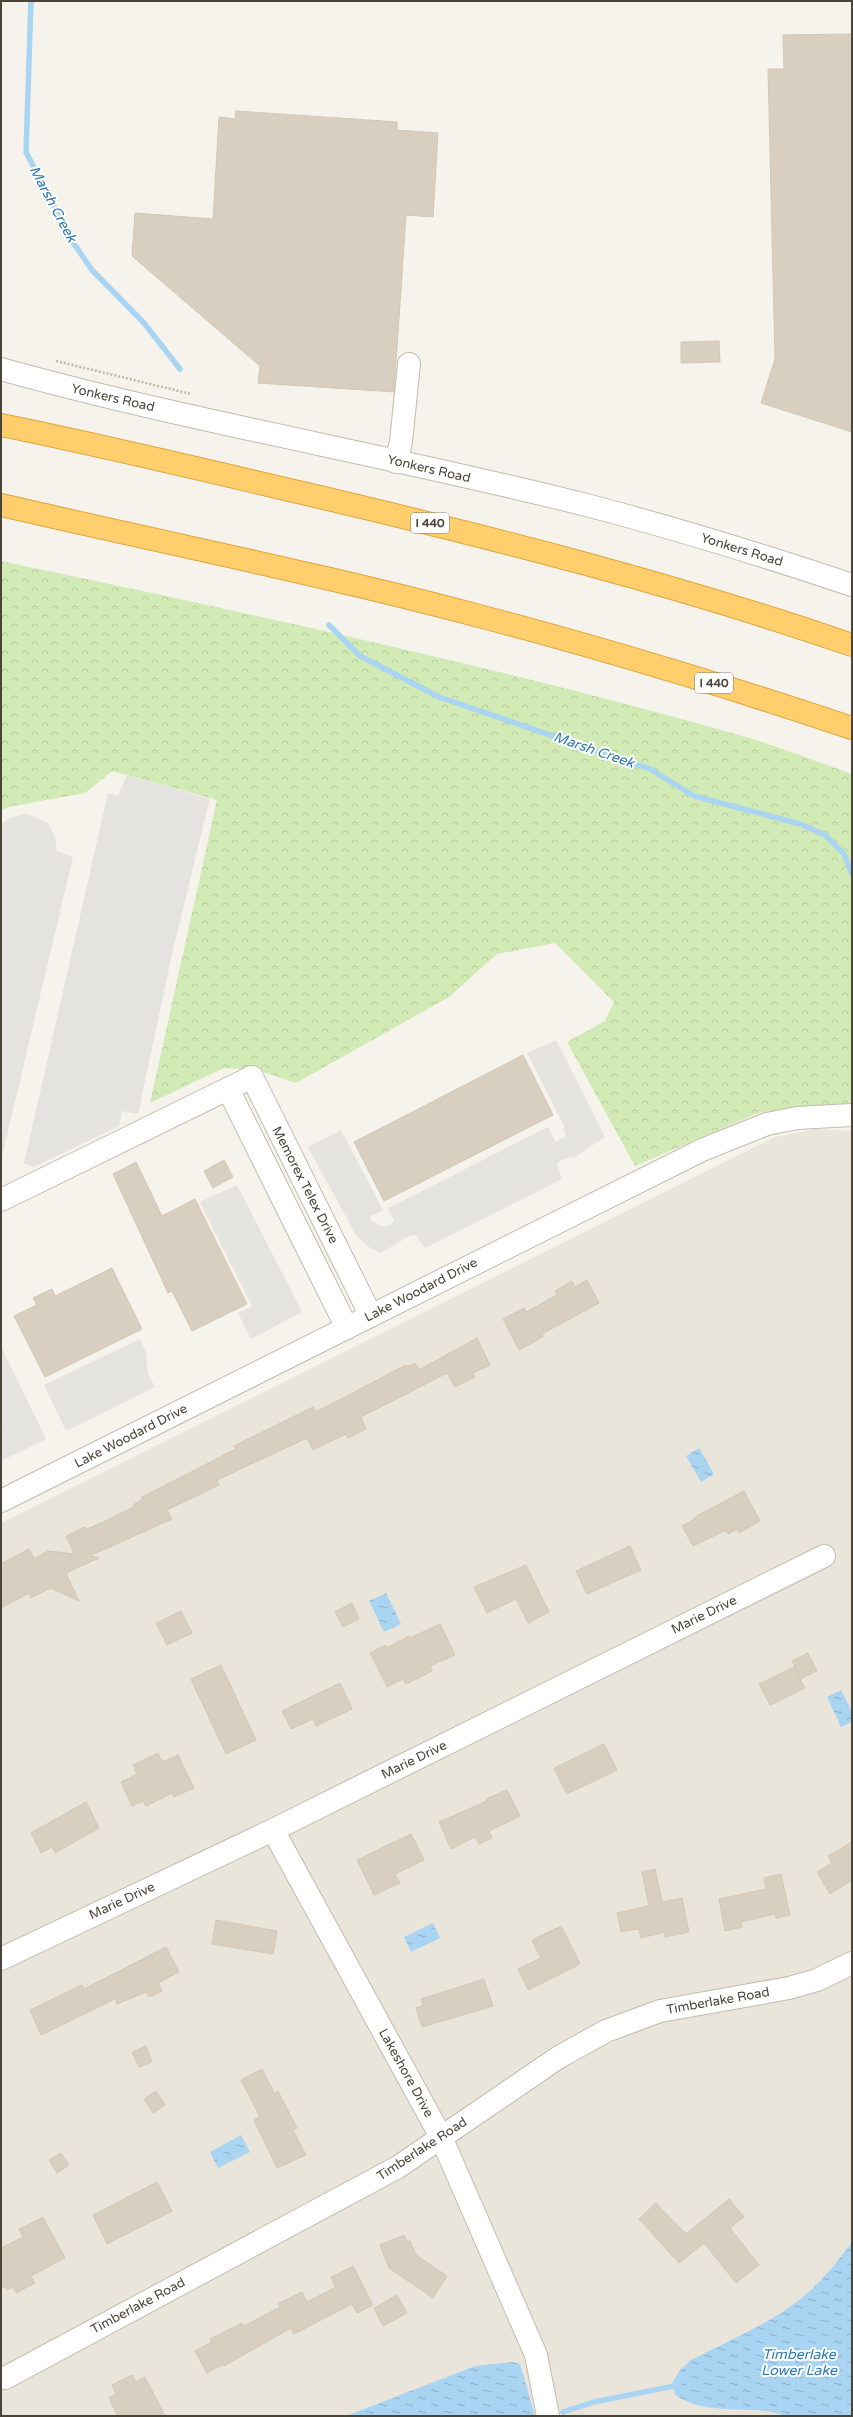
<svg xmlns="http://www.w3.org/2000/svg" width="853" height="2417" font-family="'Varela Round',sans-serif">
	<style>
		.residential { fill: #eae5da }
		.forest { fill: url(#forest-crowns) }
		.parking { fill: #e5e3e0 }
		.water { fill: url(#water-ripples) }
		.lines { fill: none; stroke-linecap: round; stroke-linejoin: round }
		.stream { stroke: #a9d4f2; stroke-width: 5.5 }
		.building { fill: #d8cfc1; stroke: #d3c7b4 }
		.minor-casing { stroke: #c2bbae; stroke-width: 24 }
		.highway-casing { stroke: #e0a43c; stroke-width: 24 }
		.path { stroke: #c4b79f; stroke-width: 2.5; stroke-dasharray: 2 2; stroke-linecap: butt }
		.minor { stroke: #fff; stroke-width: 22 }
		.highway { stroke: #ffcf6e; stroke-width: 22 }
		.labels { text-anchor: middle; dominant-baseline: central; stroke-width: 4; stroke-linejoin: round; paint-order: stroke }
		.shield { fill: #fff; stroke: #817c74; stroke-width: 1 }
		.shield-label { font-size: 12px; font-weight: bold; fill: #4b4439 }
		.street-label { font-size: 13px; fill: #4b4439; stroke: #fff }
		.water-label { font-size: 14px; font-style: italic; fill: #2e7ab2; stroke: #fff }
	</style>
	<defs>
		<pattern id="forest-crowns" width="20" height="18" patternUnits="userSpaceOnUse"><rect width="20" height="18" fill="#d2eab5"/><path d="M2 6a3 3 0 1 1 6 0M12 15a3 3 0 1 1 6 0" fill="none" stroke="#b6ca9c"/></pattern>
		<pattern id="water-ripples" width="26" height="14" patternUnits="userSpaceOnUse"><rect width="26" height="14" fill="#a9d4f2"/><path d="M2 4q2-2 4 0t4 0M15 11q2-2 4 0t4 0" fill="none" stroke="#8caec5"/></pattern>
	</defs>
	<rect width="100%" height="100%" fill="#f6f3ec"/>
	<path class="residential" d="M816 1129 852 1131V2416H1V1523L775 1137Z"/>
	<path class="forest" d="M1 561C248 613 496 666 739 735 777 746 815 761 852 774V1103L758 1113 635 1166 567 1042 605 1021 614 1002 555 943 497 954 449 997 296 1083 257 1070 224 1068 150 1103 217 800 112 771 85 793 8 807 1 811Z"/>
	<path class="parking" d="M127 775 210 799 174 945 138 1114 122 1111 119 1126 34 1167 24 1163 108 793 118 796Z
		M26 813 48 823 55 837 57 851 73 857 1 1161V824L8 819Z
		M556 1040 605 1137 575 1157H570L560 1161 557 1164 562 1179 425 1248 416 1235 409 1236 381 1253 370 1248 356 1235 308 1147 341 1130 383 1210 371 1216V1221L384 1227 391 1225 394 1220 388 1208 548 1127 556 1142 566 1136 563 1124 527 1053Z
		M237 1185 302 1312 251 1339 238 1313 252 1306 200 1202Z
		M140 1339 146 1353 148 1374 155 1387 66 1431 44 1385Z
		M1 1346 46 1439 1 1461V1433L3 1432 1 1427Z"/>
	<path class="water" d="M699 1448 714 1474 701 1482 686 1456Z
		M386 1593 401 1624 384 1632 369 1601Z
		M841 1690 852 1712V1722L841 1727 827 1697Z
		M433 1923 440 1938 411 1952 404 1937Z
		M241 2135 250 2152 218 2168 210 2152Z
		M852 2242V2416H781L780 2414C741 2404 711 2417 675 2395L672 2383 680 2370 691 2360C728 2341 770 2324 803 2297 822 2281 837 2262 852 2242Z
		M513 2362 520 2364 535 2416H346L475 2366Z"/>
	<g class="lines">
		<path class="stream" d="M31 1 26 152 70 238 92 270 144 323 180 369
			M329 625 360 656 439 697 650 769 694 796 800 824 825 835 844 854 852 874
			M563 2412 594 2402 679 2385"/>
	</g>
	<path class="building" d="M852 34V432L761 403 775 359 768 69H784L783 35Z
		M236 111 397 122V130L438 133 433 217 406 215 394 392 258 383 260 366 132 256 135 213 213 219 219 117 235 119Z
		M719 341 720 362 681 363V342Z
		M523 1055 553 1115 384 1201 354 1142Z
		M224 1160 233 1177 213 1188 204 1171Z
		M136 1162 162 1216 195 1199 247 1304 192 1331 172 1291 168 1293 113 1174Z
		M112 1268 142 1329 45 1377 14 1316 37 1305 33 1298 52 1289 55 1296Z
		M587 1280 599 1303 542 1334 543 1337 519 1350 503 1319 524 1308 526 1312 557 1295 555 1291 572 1281 575 1287Z
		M477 1338 490 1365 473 1373 475 1377 455 1387 447 1373 361 1417 366 1429 348 1438 346 1434 313 1450 307 1438 217 1480 219 1485 167 1510 172 1519 90 1556 99 1558 66 1573 79 1601 51 1588 31 1598 29 1593 1 1608V1564L29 1549 34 1559 48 1551 75 1554 66 1536 85 1527 87 1529 103 1522 134 1507 133 1505 143 1499 142 1497 236 1449 234 1446 313 1407 316 1412 406 1365 407 1367 415 1363 419 1370Z
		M744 1491 760 1521 739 1533 737 1529 728 1534 726 1530 693 1546 682 1526 696 1518 695 1517Z
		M630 1546 641 1570 587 1594 576 1571Z
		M526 1565 549 1612 528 1623 516 1599 487 1613 474 1587Z
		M352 1603 359 1619 343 1627 335 1612Z
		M181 1611 192 1633 167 1645 156 1623Z
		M440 1624 455 1655 430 1666 432 1671 406 1684 403 1679 387 1687 370 1653 386 1645 387 1648 409 1636 410 1638Z
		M808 1653 817 1671 800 1679 805 1688 770 1705 759 1684 794 1667 800 1677 792 1661Z
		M221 1665 256 1740 226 1754 191 1679Z
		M340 1683 352 1709 316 1726 313 1719 291 1729 282 1711Z
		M604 1744 617 1770 567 1794 554 1768Z
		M158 1753 162 1762 178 1755 194 1788 174 1797 172 1793 146 1806 143 1801 132 1806 121 1782 137 1774 133 1765Z
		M507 1790 520 1816 489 1831 492 1838 479 1844 475 1837 451 1849 439 1822 487 1801 486 1799Z
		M86 1802 99 1828 55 1853 52 1847 41 1853 31 1833Z
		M411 1834 424 1860 395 1874 400 1883 374 1895 357 1860Z
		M852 1842V1880L830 1894 817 1872 832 1863 828 1856Z
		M655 1869 662 1902 682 1898 689 1932 665 1937V1932L641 1938 639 1929 621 1932 617 1913 649 1906 642 1872Z
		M781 1874 790 1915 776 1918 775 1914 741 1922 742 1927 725 1931 719 1899 766 1889 764 1878Z
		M216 1920 277 1931 273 1954 212 1944Z
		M561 1926 580 1964 528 1990 518 1969 541 1958 532 1940Z
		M166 1947 179 1972 158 1983 162 1991 149 1997 146 1992 117 2004 115 1999 41 2035 30 2010 82 1985 84 1989Z
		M484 1979 493 2006 422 2027 416 2008 423 2006 421 1999Z
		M146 2046 152 2062 139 2067 132 2052Z
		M262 2069 274 2093 278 2091 297 2128 293 2130 306 2155 277 2168 254 2120 260 2117 241 2080Z
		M156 2091 165 2105 153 2113 144 2099Z
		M61 2153 69 2165 57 2173 49 2160Z
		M157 2182 172 2211 107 2244 93 2215Z
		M729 2199 744 2217 730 2228 759 2265 736 2283 704 2243 679 2263 639 2219 656 2203 686 2234Z
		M43 2217 65 2258 31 2276 35 2283 16 2293 13 2287 7 2290 5 2286 1 2289V2248L23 2237 19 2229Z
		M404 2235 407 2242 410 2241 416 2255 447 2276 433 2298 389 2268 380 2245Z
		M353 2266 373 2305 357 2313 352 2304 294 2334 291 2328 224 2366 223 2364 207 2373 195 2351 212 2342 210 2339 242 2323 244 2326 280 2307 278 2304 302 2292 307 2302 336 2287 331 2277Z
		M397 2295 407 2313 383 2326 374 2308Z
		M132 2375 136 2382 145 2377 165 2416H118L109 2398 116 2394 112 2385Z"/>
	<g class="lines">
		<g class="minor-casing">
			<path id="minor" d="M1 369C195 423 395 456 590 506 678 529 765 556 852 585
				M396 462 401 442 409 364
				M228 1089 347 1328
				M1 1200 252 1077 371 1316
				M1 1501 702 1150 767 1124 797 1118 852 1115
				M273 1830 441 2137 536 2355 548 2416
				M1 1959 273 1830 824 1556
				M5 2378 398 2167 559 2057 606 2031 660 2011 789 1988 817 1980 852 1963"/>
		</g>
		<g class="highway-casing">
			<path id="highway" d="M1 425C105 446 208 471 311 495 493 538 675 584 852 645
				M1 505C160 542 321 574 479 616 605 649 729 687 852 728"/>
		</g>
		<path class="path" d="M56 361 191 394"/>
		<use href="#minor" class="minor"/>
		<use href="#highway" class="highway"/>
	</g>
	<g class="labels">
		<g class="shield">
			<rect x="411" y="513" width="38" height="20" rx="3"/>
			<rect x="695" y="673" width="38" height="20" rx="3"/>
		</g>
		<g class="shield-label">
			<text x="430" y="523">I 440</text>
			<text x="714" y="683">I 440</text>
		</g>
		<g class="street-label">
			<text transform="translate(113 398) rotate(13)">Yonkers Road</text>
			<text transform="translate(429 469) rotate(13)">Yonkers Road</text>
			<text transform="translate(742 550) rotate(17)">Yonkers Road</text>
			<text transform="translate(305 1185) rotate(63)">Memorex Telex Drive</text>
			<text transform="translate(421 1290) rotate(-27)">Lake Woodard Drive</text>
			<text transform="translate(131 1436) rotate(-27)">Lake Woodard Drive</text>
			<text transform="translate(704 1615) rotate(-26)">Marie Drive</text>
			<text transform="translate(414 1760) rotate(-26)">Marie Drive</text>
			<text transform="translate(122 1901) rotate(-25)">Marie Drive</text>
			<text transform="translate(718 2001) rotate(-10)">Timberlake Road</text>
			<text transform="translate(406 2073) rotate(61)">Lakeshore Drive</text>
			<text transform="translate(422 2149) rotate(-33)">Timberlake Road</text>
			<text transform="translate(138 2306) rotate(-28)">Timberlake Road</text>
		</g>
		<g class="water-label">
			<text transform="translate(53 204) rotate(62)">Marsh Creek</text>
			<text transform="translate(594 750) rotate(19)">Marsh Creek</text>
			<text x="799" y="2354">Timberlake<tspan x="799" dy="16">Lower Lake</tspan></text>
		</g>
	</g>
	<rect width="853" height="2417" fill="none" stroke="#4b4439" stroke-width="4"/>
</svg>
